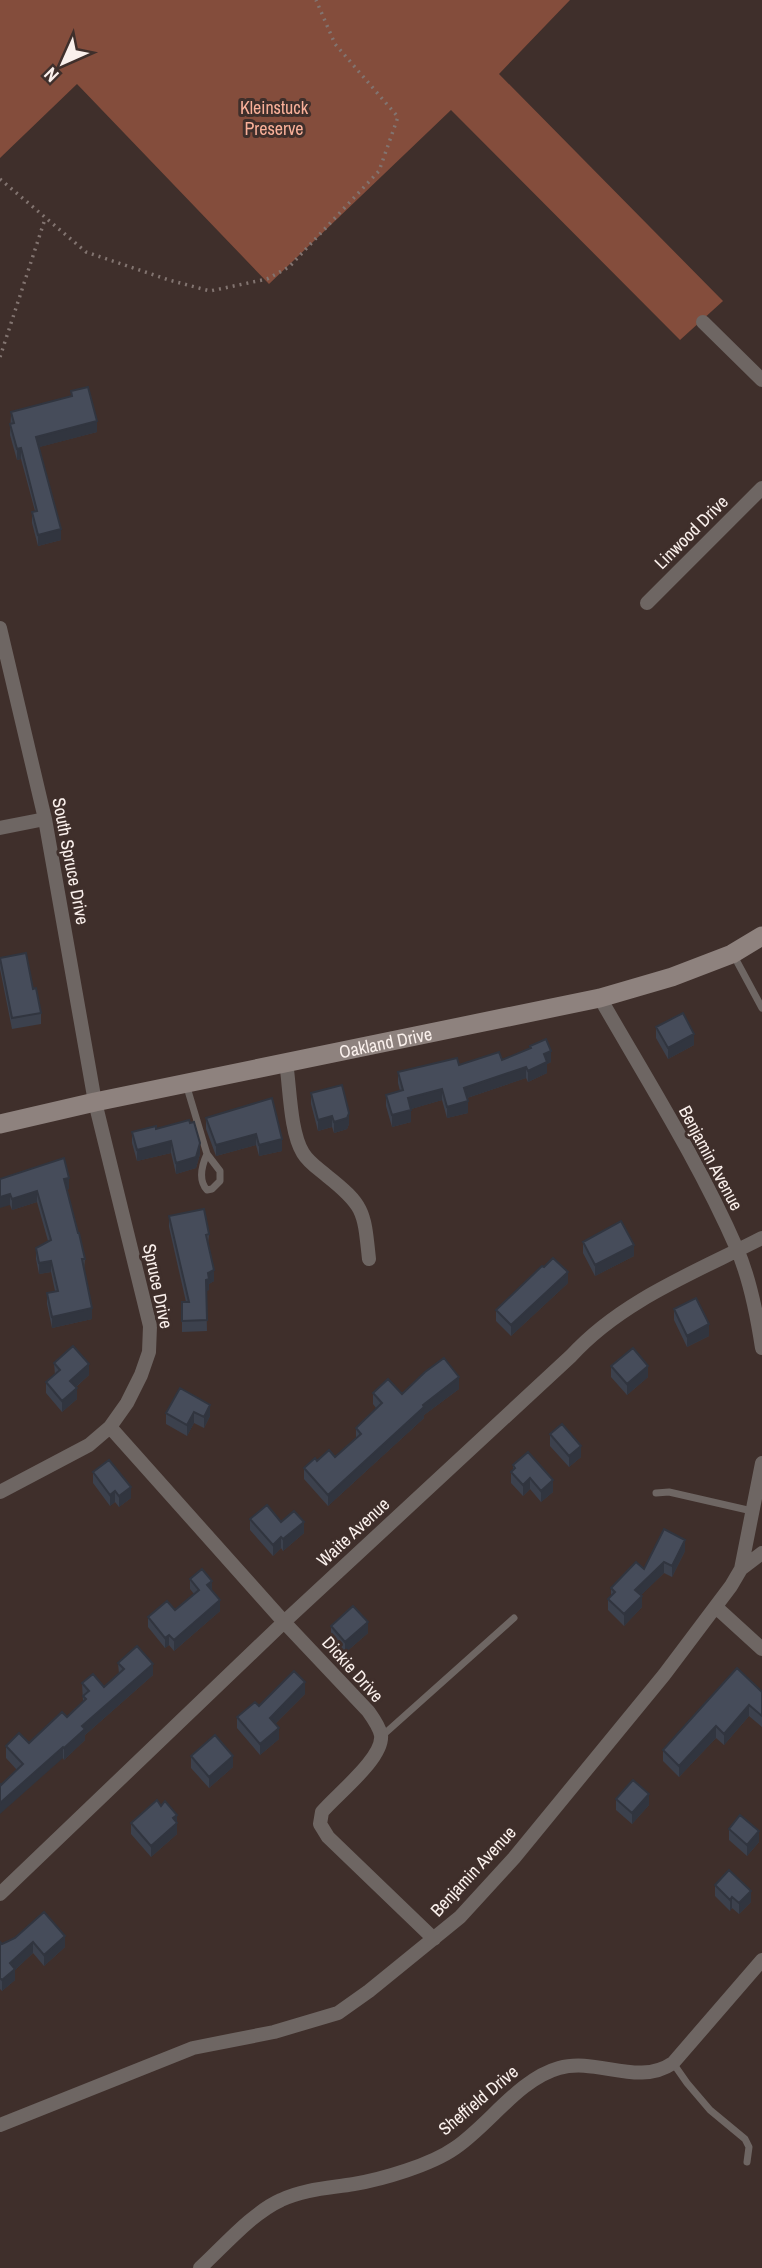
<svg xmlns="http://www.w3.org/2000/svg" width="762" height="2268" font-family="'Archivo Narrow',sans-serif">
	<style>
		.green { fill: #844d3c }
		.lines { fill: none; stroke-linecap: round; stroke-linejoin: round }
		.path { stroke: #827470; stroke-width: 3.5; stroke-dasharray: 2 5; stroke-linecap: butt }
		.service { stroke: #6e6663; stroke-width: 7 }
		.minor { stroke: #6e6663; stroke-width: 14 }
		.secondary { stroke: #8e827e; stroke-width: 19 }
		.wall { fill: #3c414d }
		.shaded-wall { fill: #31353f }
		.building { fill: #464c5a; stroke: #31353f; stroke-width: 2 }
		.labels { text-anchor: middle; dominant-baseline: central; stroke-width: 6; stroke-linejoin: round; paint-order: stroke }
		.park-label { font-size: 18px; fill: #fab19a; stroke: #3f2f2b }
		.street-label { font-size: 18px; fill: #faf0ec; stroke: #3f2f2b }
	</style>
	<rect width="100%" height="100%" fill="#3f2f2b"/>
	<path class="green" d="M0 0H570L499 74 723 301 680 340 451 110 269 284 77 84 0 158Z"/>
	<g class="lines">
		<path class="path" d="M0 179 86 252 169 280 210 291 267 279 289 267 379 171 398 117 335 44 316 0
			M0 357 45 219"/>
		<path class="service" d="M734 956 762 1008
			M186 1084 207 1154 220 1171V1181L212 1189 207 1190C198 1180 202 1165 207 1154
			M656 1493 669 1492 752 1511
			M382 1736 514 1618
			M673 2063 687 2083 710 2110 745 2139 749 2147 747 2162"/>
		<path class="minor" d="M703 322 762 380
			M647 603 762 488
			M0 628 45 819 95 1102 150 1326 149 1352 141 1375 127 1403 110 1427 89 1445 0 1492
			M0 828 45 819
			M600 998C647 1080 699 1162 737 1249 750 1279 757 1315 762 1348
			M286 1062C290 1088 290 1132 303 1153 309 1163 319 1169 327 1176 365 1206 364 1212 369 1259
			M110 1427 284 1622 368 1711C373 1718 379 1726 381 1735 384 1758 337 1794 322 1812L320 1824 328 1837 434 1939
			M741 1569 762 1553
			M717 1608 762 1649
			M0 1894 284 1622 571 1356C622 1300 696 1272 762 1238
			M0 2125 193 2048 274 2032 338 2013 369 1991 460 1917 514 1858 664 1675 731 1586 741 1569 762 1463
			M200 2268C224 2246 252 2213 281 2200 304 2189 330 2188 354 2184 383 2179 431 2165 455 2148 489 2125 519 2079 559 2068 597 2057 638 2087 673 2063L762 1960"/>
		<path class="secondary" id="s1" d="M0 1124 95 1102 600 998 672 977 732 954 762 936"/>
	</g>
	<path class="wall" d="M71 391 97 432 39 447 61 540 38 546 32 523V512L35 511 21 459 17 460 10 435 11 412 71 396Z
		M0 958 33 989 41 1013V1024L12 1029 0 969Z
		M656 1027 694 1045 668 1059 656 1038Z
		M530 1046 551 1062 547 1064V1073L528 1082 526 1078 467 1098 468 1113 447 1118 442 1100 411 1109V1122L392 1127 386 1106V1095L400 1091 398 1083V1072L502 1060 530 1048Z
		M311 1093 349 1124 347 1129 334 1133 332 1127 318 1131 311 1104Z
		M272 1098 282 1151 259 1156 256 1145 216 1156 206 1129V1118Z
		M156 1129 200 1154 196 1168 176 1174 171 1153 137 1161 132 1143V1132Z
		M0 1179 69 1189 66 1190 85 1259 84 1270 92 1319 52 1328 47 1304V1293L55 1291 51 1272 39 1274 36 1259V1248L48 1241 37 1202 12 1210Z
		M169 1216 209 1234 208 1245 214 1281 209 1284V1290L206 1291 207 1331 182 1332V1302H186L169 1227Z
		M583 1242 634 1256 595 1276 583 1253Z
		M568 1283 511 1336 496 1321V1310Z
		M674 1309 709 1336 687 1347 674 1320Z
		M54 1363 89 1375 76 1387 77 1399 62 1412 46 1393V1382L55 1375Z
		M611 1366 648 1377 627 1395 611 1377Z
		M180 1388 210 1416 204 1428 194 1423 187 1436 166 1424V1413Z
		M459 1389 424 1415V1418L328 1506 304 1479V1468L317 1461 335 1457 356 1439V1428L376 1408 373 1404V1393L402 1394Z
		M550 1434 581 1457 569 1467 550 1446Z
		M513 1465 553 1492 541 1502 530 1489 523 1496 511 1483V1472L513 1471Z
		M93 1472 131 1498 119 1507 115 1502 110 1506 93 1483Z
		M250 1519 281 1522 304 1533 283 1551 281 1548 273 1556 250 1530Z
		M685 1551 672 1577 664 1573 641 1595 642 1607 624 1626 608 1610V1599L611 1596V1588L644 1569Z
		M190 1579 212 1591 220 1611 174 1651 169 1645 165 1648 148 1627V1617L175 1610 194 1594 190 1589Z
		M331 1626 368 1633 345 1653 331 1637Z
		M118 1663 153 1675 85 1735V1740L64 1760 63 1758 1 1785 17 1770 6 1758V1746L29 1743 67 1717 83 1702 82 1683 104 1687 119 1674Z
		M762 1692V1727L749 1716 724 1745 716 1738 679 1777 663 1761V1750Z
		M305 1694 275 1724 279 1739 260 1755 237 1728V1717L259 1706Z
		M191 1756 233 1767 209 1788 191 1768Z
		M616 1799 649 1805 632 1824 616 1810Z
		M161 1806 177 1815V1834L151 1857 131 1834V1823Z
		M729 1829 759 1842 747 1856 729 1840Z
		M715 1885 751 1902 739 1914 732 1908 730 1911 715 1896Z
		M15 1938 65 1947 44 1966 33 1953 15 1970V1980L2 1991 0 1989V1942L2 1944Z"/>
	<path class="shaded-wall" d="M97 421V432L36 448V437Z
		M21 448V459L17 460V449Z
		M61 529V540L38 546V535Z
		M694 1034V1045L668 1059V1048Z
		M551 1051V1062L547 1064V1073L528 1082V1071L544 1054Z
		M526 1067V1078L464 1099V1088Z
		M442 1089V1100L408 1110V1098Z
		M468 1101V1113L447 1118V1107Z
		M411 1110V1122L392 1127V1115Z
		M349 1113V1124L347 1129 334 1133V1122Z
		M332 1116V1127L318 1131V1120Z
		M256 1134V1145L216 1156V1145Z
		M282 1139V1151L259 1156V1145Z
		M171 1141V1153L137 1161V1150Z
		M200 1143V1154L196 1168 176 1174V1163Z
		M69 1178V1189L64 1190V1179Z
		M37 1191V1202L12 1210V1199Z
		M10 1194V1205L0 1208V1197Z
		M634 1245V1256L595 1276V1265Z
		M51 1261V1272L39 1274V1263Z
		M214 1270V1281L209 1284V1290L206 1291V1280L208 1273Z
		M568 1272V1283L511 1336V1325Z
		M92 1308V1319L52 1328V1317Z
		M709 1324V1336L687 1347V1336Z
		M89 1364V1375L70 1392V1381Z
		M648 1366V1377L627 1395V1384Z
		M459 1377V1389L424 1415V1418L328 1506V1495L423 1405Z
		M77 1388V1399L62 1412V1401Z
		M210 1405V1416L204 1428V1417Z
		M194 1412V1423L187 1436V1425Z
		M581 1446V1457L569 1467V1456Z
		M530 1478V1489L523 1496V1485Z
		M553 1480V1492L541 1502V1491Z
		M131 1487V1498L119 1507V1496Z
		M115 1491V1502L110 1506V1495Z
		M304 1522V1533L283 1551V1539Z
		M281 1537V1548L273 1556V1545Z
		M685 1540V1551L672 1577V1566Z
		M664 1562V1573L635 1601V1590Z
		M212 1581V1591L207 1585Z
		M642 1596V1607L624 1626V1614Z
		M220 1600V1611L174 1651V1640Z
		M368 1622V1633L345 1653V1642Z
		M169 1635V1645L165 1648V1638Z
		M153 1664V1675L85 1735V1740L64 1760V1748L82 1726Z
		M305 1682V1694L270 1729V1718Z
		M749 1705V1716L724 1745V1734Z
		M716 1726V1738L679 1777V1766Z
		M279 1728V1739L260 1755V1744Z
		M63 1747V1758L0 1814V1803Z
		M233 1756V1767L209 1788V1777Z
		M649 1794V1805L632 1824V1813Z
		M177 1815V1834L151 1857V1846Z
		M759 1831V1842L747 1856V1845Z
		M751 1891V1902L739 1914V1903Z
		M732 1897V1908L730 1911V1900Z
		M65 1936V1947L44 1966V1955Z
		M33 1942V1953L15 1970V1980L2 1991V1980L10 1963Z"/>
	<path class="building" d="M88 387 97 421 36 437 61 529 38 535 32 512 37 511 21 448 17 449 10 424 14 423 11 412 72 396 71 391Z
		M26 953 33 989 36 988 41 1013 12 1018 0 958Z
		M683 1013 694 1034 668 1048 656 1027Z
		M546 1039 551 1051 544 1054 547 1062 528 1071 526 1067 464 1088 468 1101 447 1107 442 1089 408 1098 411 1110 392 1115 386 1095 403 1090 398 1072 457 1058 459 1065 499 1052 502 1060 531 1048 530 1046Z
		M342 1085 349 1113 347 1118 334 1122 332 1116 318 1120 311 1093Z
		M272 1098 282 1139 259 1145 256 1134 216 1145 206 1118Z
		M189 1120 190 1123 194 1122 200 1143 196 1157 176 1163 171 1141 137 1150 132 1132 156 1126V1129Z
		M64 1158 69 1178 64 1179 78 1233H79L85 1259H82L92 1308 52 1317 47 1293 58 1291 51 1261 39 1263 36 1248 51 1240 37 1191 12 1199 10 1194 0 1197V1179Z
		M204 1209 209 1234 206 1235 214 1270 208 1273 209 1279 206 1280 207 1320 182 1321V1302H189L169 1216Z
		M621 1221 634 1245 595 1265 583 1242Z
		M553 1258 568 1272 511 1325 496 1310 542 1266 544 1267Z
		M696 1298 709 1324 687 1336 674 1309Z
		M73 1346 89 1364 70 1381 77 1388 62 1401 46 1382 60 1370 54 1363Z
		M633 1348 648 1366 627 1384 611 1366Z
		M444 1358 459 1377 423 1405 424 1407 328 1495 304 1468 315 1458 317 1461 329 1450 335 1457 361 1434 356 1428 382 1403 373 1393 388 1379 402 1394 425 1372Z
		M180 1388 210 1405 204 1417 194 1412 187 1425 166 1413Z
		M562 1424 581 1446 569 1456 550 1434Z
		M528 1452 553 1480 541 1491 530 1478 523 1485 511 1472 515 1468 513 1465Z
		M109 1460 131 1487 119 1496 115 1491 110 1495 93 1472Z
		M267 1505 281 1522 294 1511 304 1522 283 1539 281 1537 273 1545 250 1519Z
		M664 1529 685 1540 672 1566 664 1562 635 1590 642 1596 624 1614 608 1599 615 1592 611 1588 636 1562 644 1569Z
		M202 1569 212 1581 207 1585 220 1600 174 1640 169 1635 165 1638 148 1617 167 1601 175 1610 199 1590 190 1579Z
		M353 1606 368 1622 345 1642 331 1626Z
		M137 1646 153 1664 82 1726 85 1729 64 1748 63 1747 0 1803V1784L1 1785 23 1764 6 1746 19 1733 29 1743 62 1712 67 1717 86 1699 83 1696 89 1691 82 1683 93 1674 104 1687 124 1669 118 1663Z
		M737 1668 762 1692V1716L749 1705 724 1734 716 1726 679 1766 663 1750Z
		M294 1671 305 1682 270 1718 279 1728 260 1744 237 1717 255 1702 259 1706Z
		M215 1735 233 1756 209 1777 191 1756Z
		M633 1780 649 1794 632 1813 616 1799Z
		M157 1800 161 1806 165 1801 177 1815 173 1818 177 1823 151 1846 131 1823Z
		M740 1815 759 1831 747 1845 729 1829Z
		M729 1870 751 1891 739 1903 732 1897 730 1900 715 1885Z
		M44 1912 65 1936 44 1955 33 1942 10 1963 15 1969 2 1980 0 1978V1942L2 1944 15 1938Z"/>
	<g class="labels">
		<g class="park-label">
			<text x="274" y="107">Kleinstuck<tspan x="274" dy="21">Preserve</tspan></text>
		</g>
		<g class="street-label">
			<text transform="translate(691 532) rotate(-45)">Linwood Drive</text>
			<text transform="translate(71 861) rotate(79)">South Spruce Drive</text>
			<text stroke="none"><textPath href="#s1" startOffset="394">Oakland Drive</textPath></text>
			<text transform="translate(711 1158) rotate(62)">Benjamin Avenue</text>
			<text transform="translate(158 1286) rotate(78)">Spruce Drive</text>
			<text transform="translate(353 1532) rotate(-43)">Waite Avenue</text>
			<text transform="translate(353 1669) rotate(48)">Dickie Drive</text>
			<text transform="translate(473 1871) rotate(-47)">Benjamin Avenue</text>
			<text transform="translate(478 2100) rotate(-40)">Sheffield Drive</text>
		</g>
	</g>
	<g transform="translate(63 63) rotate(225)" stroke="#3f2f2b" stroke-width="5" paint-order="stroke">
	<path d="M0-5L12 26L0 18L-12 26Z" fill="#faf0ec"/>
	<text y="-10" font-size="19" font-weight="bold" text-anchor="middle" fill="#faf0ec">N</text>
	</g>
</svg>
